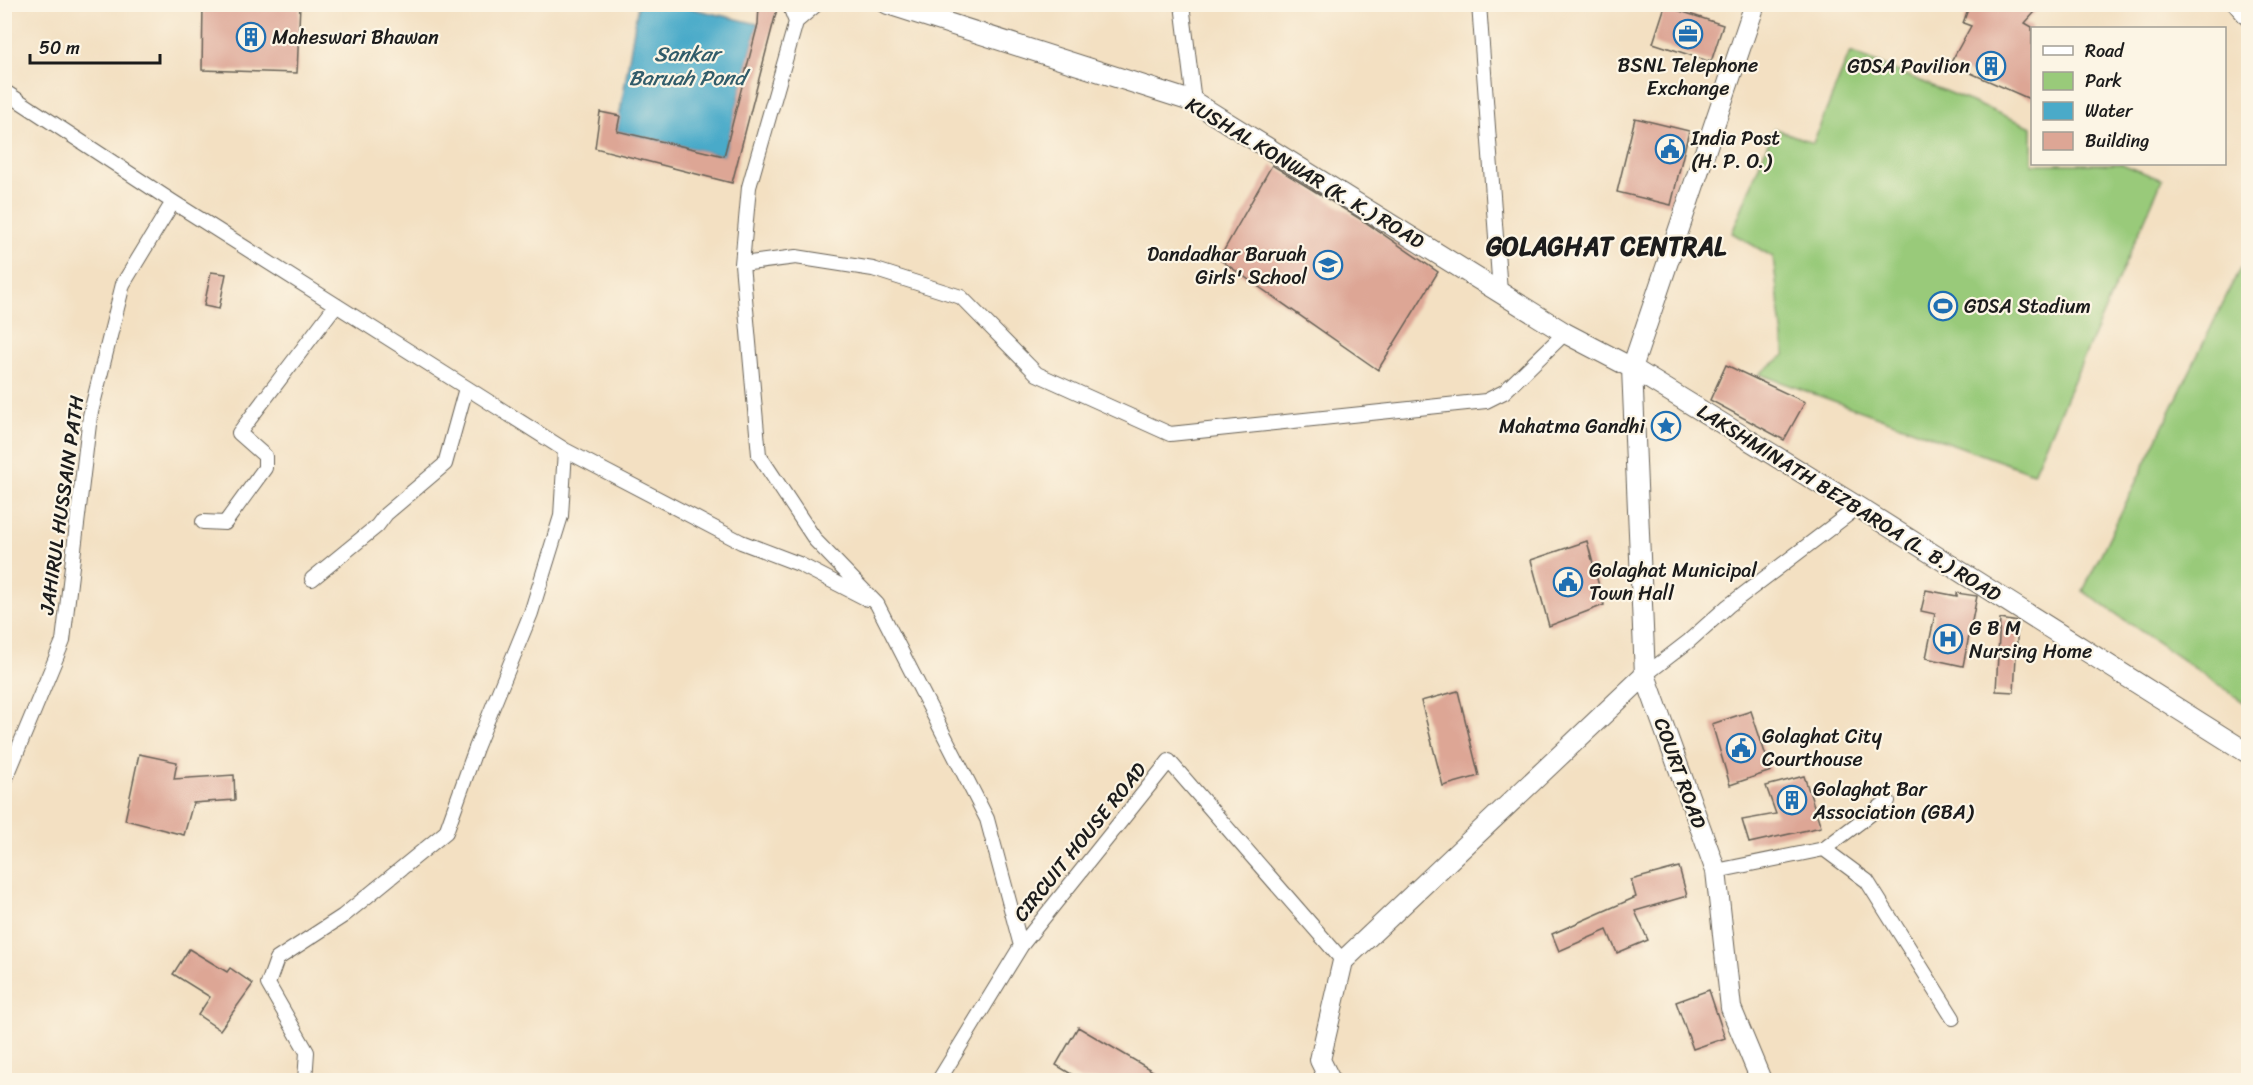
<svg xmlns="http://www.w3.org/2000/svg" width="2253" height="1085" font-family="Sriracha,sans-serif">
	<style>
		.green { fill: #99ca7a; stroke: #5a734b; stroke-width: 1.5 }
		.water { fill: #4aaac9; stroke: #336372; stroke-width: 1.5 }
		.building { fill: #dda695 }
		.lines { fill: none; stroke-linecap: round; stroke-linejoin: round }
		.street-casing { stroke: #676156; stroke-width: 16 }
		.secondary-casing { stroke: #676156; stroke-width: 22 }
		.street { stroke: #fff; stroke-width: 14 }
		.secondary { stroke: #fff; stroke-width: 20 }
		.labels { text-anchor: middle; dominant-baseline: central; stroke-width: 4.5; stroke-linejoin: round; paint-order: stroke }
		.poi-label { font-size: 20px; fill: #1c1c1c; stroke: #fcf5e5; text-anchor: start }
		.street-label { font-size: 20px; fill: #1c1c1c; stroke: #fcf5e5 }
		.water-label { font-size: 21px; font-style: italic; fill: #315c6a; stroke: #fcf5e5 }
		.district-label { font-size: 26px; font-weight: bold; fill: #1c1c1c; stroke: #fcf5e5 }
	</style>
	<rect width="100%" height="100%" fill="#fcf5e5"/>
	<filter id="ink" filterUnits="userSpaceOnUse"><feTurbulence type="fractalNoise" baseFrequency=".0167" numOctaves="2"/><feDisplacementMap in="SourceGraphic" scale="12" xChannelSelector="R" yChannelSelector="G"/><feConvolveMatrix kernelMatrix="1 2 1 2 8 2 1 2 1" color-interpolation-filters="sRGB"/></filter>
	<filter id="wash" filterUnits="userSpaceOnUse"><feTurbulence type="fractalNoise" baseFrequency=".008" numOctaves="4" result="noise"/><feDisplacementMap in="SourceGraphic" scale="24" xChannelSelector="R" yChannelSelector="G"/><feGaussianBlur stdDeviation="1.35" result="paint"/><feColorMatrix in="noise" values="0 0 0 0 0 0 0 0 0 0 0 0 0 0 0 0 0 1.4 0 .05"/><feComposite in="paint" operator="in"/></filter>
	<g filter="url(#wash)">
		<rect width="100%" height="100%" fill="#f3e0c2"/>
		<path class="green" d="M1850 52 2032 127V164H2122L2162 180 2033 473 1759 374 1785 355 1773 257 1732 233 1774 128 1813 143Z
			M2240 268 2248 272V705L2083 591Z"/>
		<path class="water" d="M638 5H677L758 24 724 156 617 131Z"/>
		<g id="blocks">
			<path class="building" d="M203 4H300L297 73 202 70Z
				M1970 4H2042L2025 23 2032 27V100L1950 64 1971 26 1963 23Z
				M759 6 777 9 732 183 595 148 600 112 620 116 617 131 724 156 758 24Z
				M1665 6 1723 25 1711 62 1653 43Z
				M1635 118 1689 131 1671 205 1617 192Z
				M1272 165 1365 222 1438 272 1378 370 1219 259Z
				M211 272 226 274 219 309 204 306Z
				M1726 365 1805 402 1784 440 1710 400Z
				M1587 541 1604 605 1549 626 1531 560Z
				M1926 590 1957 596V593L1977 596 1963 666 1926 658 1935 614 1921 611Z
				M2000 619 2018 622 2014 692 1996 691Z
				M1458 691 1479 776 1443 786 1421 701Z
				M1751 711 1771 771 1730 785 1712 724Z
				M139 754 177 762 174 779 234 775 235 800 193 803 184 835 125 820Z
				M1804 776 1821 827 1749 843 1742 820 1776 814 1766 786Z
				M1679 867 1687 896 1635 911 1648 940 1617 953 1607 930 1559 951 1552 934 1636 897 1631 880Z
				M189 949 227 972 230 968 253 984 220 1030 198 1015 210 997 173 974Z
				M1709 990 1725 1038 1693 1049 1676 1002Z
				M1078 1027 1168 1080H1081L1056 1065Z"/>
		</g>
	</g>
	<g filter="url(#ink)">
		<use href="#blocks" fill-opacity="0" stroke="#676156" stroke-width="1.5"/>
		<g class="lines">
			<g class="street-casing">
				<path id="street" d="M789 4 796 22
					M817 4 796 22 749 187 742 264 759 455 816 541 877 604 987 819 1021 946
					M1182 4 1194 102
					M1479 4 1500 292
					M2234 4 2248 20
					M4 91 173 202 565 450 741 542 799 564 867 599
					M742 264 796 257 873 269 961 297 1037 374 1170 434 1486 401 1504 392 1565 333
					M203 522 225 523 265 468V456L239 433 336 305
					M312 579 377 526 386 514 445 464 466 388
					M1645 675 1689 641 1728 606 1858 507
					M4 783 63 641 90 416 123 284 173 202
					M1824 849 1888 801
					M1716 871 1824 849 1867 881 1953 1018
					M305 1080 307 1052 268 984 277 959 343 916 446 832 476 748 531 613 561 516 565 450
					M939 1080 1021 946 1169 761 1343 961"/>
			</g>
			<g class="secondary-casing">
				<path id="secondary" d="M888 4 1194 102 1565 333 1632 368 1858 507 2248 753
					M1755 4 1632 368 1645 675 1716 871 1731 1008 1761 1080
					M1330 1080 1320 1060 1343 961 1645 675"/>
			</g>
			<use href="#street" class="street"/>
			<use href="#secondary" class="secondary"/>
		</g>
	</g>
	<defs>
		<g id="office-ring" transform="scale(1.5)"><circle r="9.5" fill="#fcf5e5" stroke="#1f6fb2" stroke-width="1.5"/><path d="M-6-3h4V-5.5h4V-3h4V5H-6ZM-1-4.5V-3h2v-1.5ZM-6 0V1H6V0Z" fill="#1f6fb2"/></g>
		<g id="building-ring" transform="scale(1.5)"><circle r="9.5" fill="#fcf5e5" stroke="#1f6fb2" stroke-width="1.5"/><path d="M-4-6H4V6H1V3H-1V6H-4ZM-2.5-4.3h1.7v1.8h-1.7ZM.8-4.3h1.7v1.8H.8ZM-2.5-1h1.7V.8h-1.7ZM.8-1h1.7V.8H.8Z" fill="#1f6fb2"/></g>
		<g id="civic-ring" transform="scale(1.5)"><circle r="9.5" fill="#fcf5e5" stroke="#1f6fb2" stroke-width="1.5"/><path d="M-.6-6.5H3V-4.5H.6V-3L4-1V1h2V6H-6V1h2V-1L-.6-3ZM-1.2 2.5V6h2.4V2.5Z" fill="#1f6fb2"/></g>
		<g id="school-ring" transform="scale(1.5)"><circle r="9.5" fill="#fcf5e5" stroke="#1f6fb2" stroke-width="1.5"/><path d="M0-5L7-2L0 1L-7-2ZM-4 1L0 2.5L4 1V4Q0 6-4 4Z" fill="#1f6fb2"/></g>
		<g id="stadium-ring" transform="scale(1.5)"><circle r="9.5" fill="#fcf5e5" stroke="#1f6fb2" stroke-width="1.5"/><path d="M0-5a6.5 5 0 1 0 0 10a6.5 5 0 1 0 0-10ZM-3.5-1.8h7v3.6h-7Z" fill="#1f6fb2"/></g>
		<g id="sight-ring" transform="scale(1.5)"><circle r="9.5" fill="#fcf5e5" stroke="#1f6fb2" stroke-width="1.5"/><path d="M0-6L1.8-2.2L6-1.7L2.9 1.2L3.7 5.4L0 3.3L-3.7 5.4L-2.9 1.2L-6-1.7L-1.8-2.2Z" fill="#1f6fb2"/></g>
		<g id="hospital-ring" transform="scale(1.5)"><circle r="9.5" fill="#fcf5e5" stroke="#1f6fb2" stroke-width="1.5"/><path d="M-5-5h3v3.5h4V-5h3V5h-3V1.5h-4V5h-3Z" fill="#1f6fb2"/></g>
	</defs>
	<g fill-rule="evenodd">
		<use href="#office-ring" x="1688" y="34"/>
		<use href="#building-ring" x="251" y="37"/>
		<use href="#building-ring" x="1991" y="66"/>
		<use href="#civic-ring" x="1670" y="149"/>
		<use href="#school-ring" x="1328" y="265"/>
		<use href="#stadium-ring" x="1943" y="306"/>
		<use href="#sight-ring" x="1666" y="426"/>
		<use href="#civic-ring" x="1568" y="582"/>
		<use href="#hospital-ring" x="1948" y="639"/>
		<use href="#civic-ring" x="1741" y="748"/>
		<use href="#building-ring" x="1792" y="800"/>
	</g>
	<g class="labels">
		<g class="poi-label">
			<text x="272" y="37">Maheswari Bhawan</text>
			<text x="1688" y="65" text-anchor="middle">BSNL Telephone<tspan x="1688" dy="23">Exchange</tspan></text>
			<text x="1970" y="66" text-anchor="end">GDSA Pavilion</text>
			<text x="1691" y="138">India Post<tspan x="1691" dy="23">(H. P. O.)</tspan></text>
			<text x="1307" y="254" text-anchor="end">Dandadhar Baruah<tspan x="1307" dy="23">Girls' School</tspan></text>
			<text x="1964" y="306">GDSA Stadium</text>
			<text x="1645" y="426" text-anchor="end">Mahatma Gandhi</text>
			<text x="1589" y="570">Golaghat Municipal<tspan x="1589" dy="23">Town Hall</tspan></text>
			<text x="1969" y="628">G B M<tspan x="1969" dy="23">Nursing Home</tspan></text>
			<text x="1762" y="736">Golaghat City<tspan x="1762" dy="23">Courthouse</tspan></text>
			<text x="1813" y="789">Golaghat Bar<tspan x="1813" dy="23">Association (GBA)</tspan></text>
		</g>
		<g class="street-label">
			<text transform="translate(1305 173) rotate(31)">KUSHAL KONWAR (K. K.) ROAD</text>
			<text transform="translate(1849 503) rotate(32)">LAKSHMINATH BEZBAROA (L. B.) ROAD</text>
			<text transform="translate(62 505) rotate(-82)">JAHIRUL HUSSAIN PATH</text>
			<text transform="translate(1680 773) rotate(70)">COURT ROAD</text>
			<text transform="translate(1080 842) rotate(-51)">CIRCUIT HOUSE ROAD</text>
		</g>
		<g class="water-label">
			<text x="687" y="54">Sankar<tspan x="687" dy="24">Baruah Pond</tspan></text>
		</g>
		<g class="district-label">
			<text x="1606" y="246">GOLAGHAT CENTRAL</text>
		</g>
	</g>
	<rect width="2253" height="1085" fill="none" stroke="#fcf5e5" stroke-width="24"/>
	<rect x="2031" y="27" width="195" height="138" fill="#fcf5e5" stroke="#a29e95" stroke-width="1.5"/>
	<rect x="2043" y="46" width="30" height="9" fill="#ffffff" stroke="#a29e95" stroke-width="1.5"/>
	<text x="2085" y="57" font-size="18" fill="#1c1c1c">Road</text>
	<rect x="2043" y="72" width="30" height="18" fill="#99ca7a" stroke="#a29e95" stroke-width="1.5"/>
	<text x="2085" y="87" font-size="18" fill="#1c1c1c">Park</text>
	<rect x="2043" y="102" width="30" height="18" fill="#4aaac9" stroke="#a29e95" stroke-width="1.5"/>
	<text x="2085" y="117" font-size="18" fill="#1c1c1c">Water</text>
	<rect x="2043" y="132" width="30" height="18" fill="#dda695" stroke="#a29e95" stroke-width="1.5"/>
	<text x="2085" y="147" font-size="18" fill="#1c1c1c">Building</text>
	<path d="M30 54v9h130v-9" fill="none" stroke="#1c1c1c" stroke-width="3"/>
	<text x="39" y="54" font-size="18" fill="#1c1c1c" stroke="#fcf5e5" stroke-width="4.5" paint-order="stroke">50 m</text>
</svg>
